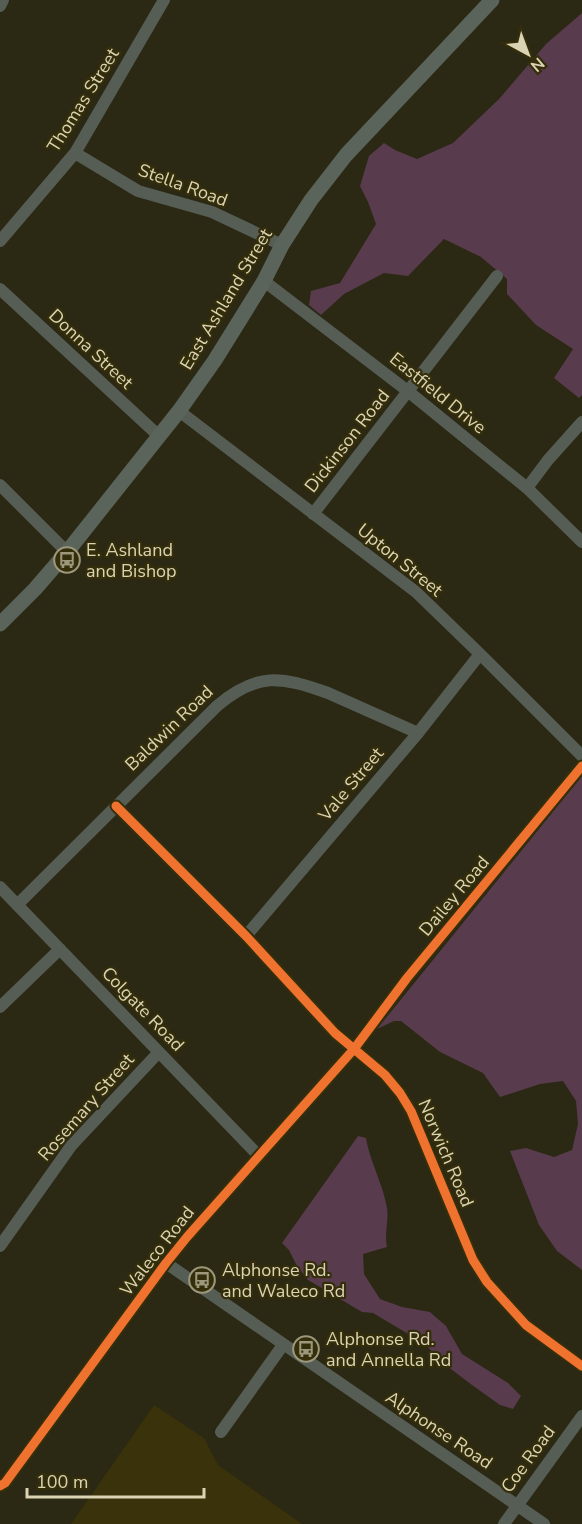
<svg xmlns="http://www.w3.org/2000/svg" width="582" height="1524" font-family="'Nunito Sans',sans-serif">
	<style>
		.built { fill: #39320a }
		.green { fill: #593b4e }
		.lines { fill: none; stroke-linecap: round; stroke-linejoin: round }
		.minor { stroke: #555d55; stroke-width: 12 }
		.major { stroke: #5b645a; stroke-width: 15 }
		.cycleway-casing { stroke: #352e0a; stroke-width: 13 }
		.cycleway { stroke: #ef722f; stroke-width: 9 }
		.labels { text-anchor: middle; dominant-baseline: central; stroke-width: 4.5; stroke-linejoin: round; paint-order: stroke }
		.street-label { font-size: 18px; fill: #dbd4b4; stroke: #352e0a }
		.poi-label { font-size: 18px; fill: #dbd4b4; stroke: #352e0a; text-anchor: start }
	</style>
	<rect width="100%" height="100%" fill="#2b2814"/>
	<path class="built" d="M154 1405 204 1438 218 1465 302 1524H71Z"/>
	<path class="green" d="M582 13V395L579 398 554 378 573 349 536 325 507 294V279L481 257 444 239 408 276 384 273 344 294 321 315 309 305 311 291 340 283 376 224 368 202 360 186 369 156 384 143 395 150 417 159 453 143 499 99 546 44Z
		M582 776V1270L557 1251 539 1225 510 1151 526 1148 554 1157 572 1150 578 1124 576 1101 563 1081 540 1084 500 1097 483 1073 440 1052 401 1021H394L377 1029Z
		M358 1136 366 1138C370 1162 383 1184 387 1208 389 1221 384 1234 387 1247L363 1254 364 1274 380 1299 402 1307 430 1312 446 1326 462 1354 508 1383 521 1396 513 1409 500 1405 472 1385 443 1363 425 1344 373 1313 362 1312 308 1280 297 1266 289 1250 282 1243Z"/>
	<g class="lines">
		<path class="minor" d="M0 6 3 0
			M75 153 138 191 212 212 282 245
			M0 241 75 153 164 0
			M264 281 409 392 527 488 582 542
			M0 289 159 436
			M179 411 416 592 480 654 582 756
			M0 485 67 552
			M527 488 548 460 582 422
			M313 514 497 276
			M116 806 246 936 335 1033 385 1075 400 1093 411 1111 473 1260 487 1282 526 1325 582 1366
			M0 887 259 1156
			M17 905 217 706C257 672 281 676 328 693L418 733
			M246 936 418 733 480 654
			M0 1007 60 949
			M0 1246 71 1146 159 1052
			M166 1263 544 1524
			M221 1432 283 1345
			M0 1486 5 1483 166 1263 187 1237 354 1049 407 978 582 766
			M504 1524 582 1416"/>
		<path class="major" d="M0 624 35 589 67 552 179 411 215 360 264 281 282 245 311 200 346 155 492 0"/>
		<g class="cycleway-casing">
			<path id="cycleway" d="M116 806 246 936 335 1033 385 1075 400 1093 411 1111 473 1260 487 1282 526 1325 582 1366
				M0 1486 5 1483 166 1263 187 1237 354 1049 407 978 582 766"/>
		</g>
		<use href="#cycleway" class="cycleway"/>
	</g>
	<defs>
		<g id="bus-ring" transform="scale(1.35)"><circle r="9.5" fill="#352e0a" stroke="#9d987c" stroke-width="1.5"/><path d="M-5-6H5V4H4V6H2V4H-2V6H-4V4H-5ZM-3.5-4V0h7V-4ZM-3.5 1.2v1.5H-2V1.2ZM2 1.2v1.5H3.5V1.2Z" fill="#9d987c"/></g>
	</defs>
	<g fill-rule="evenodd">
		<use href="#bus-ring" x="67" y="560"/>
		<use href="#bus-ring" x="202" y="1280"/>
		<use href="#bus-ring" x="306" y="1349"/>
	</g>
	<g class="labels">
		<g class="street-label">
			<text transform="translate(83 100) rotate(-58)">Thomas Street</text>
			<text transform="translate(183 185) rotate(20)">Stella Road</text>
			<text transform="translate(226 299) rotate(-59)">East Ashland Street</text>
			<text transform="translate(91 349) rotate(43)">Donna Street</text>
			<text transform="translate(438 393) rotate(39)">Eastfield Drive</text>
			<text transform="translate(347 441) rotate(-52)">Dickinson Road</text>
			<text transform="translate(400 560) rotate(39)">Upton Street</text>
			<text transform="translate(169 728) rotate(-44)">Baldwin Road</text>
			<text transform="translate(351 784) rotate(-50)">Vale Street</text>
			<text transform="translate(454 896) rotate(-50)">Dailey Road</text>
			<text transform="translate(143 1009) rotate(46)">Colgate Road</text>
			<text transform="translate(86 1107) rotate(-49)">Rosemary Street</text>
			<text transform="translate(446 1153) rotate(67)">Norwich Road</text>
			<text transform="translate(157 1251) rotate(-52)">Waleco Road</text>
			<text transform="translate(439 1430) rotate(34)">Alphonse Road</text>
			<text transform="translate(528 1459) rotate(-54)">Coe Road</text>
		</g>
		<g class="poi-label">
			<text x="86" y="550">E. Ashland<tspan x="86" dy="21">and Bishop</tspan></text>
			<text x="222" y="1270">Alphonse Rd.<tspan x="222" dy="21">and Waleco Rd</tspan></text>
			<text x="326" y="1339">Alphonse Rd.<tspan x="326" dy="21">and Annella Rd</tspan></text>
		</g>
	</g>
	<g transform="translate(528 54) rotate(139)" stroke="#352e0a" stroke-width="4.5" paint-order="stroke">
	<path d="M0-4.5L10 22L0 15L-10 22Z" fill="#dbd4b4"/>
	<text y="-9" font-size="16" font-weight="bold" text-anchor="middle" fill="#dbd4b4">N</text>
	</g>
	<path d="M27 1488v9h177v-9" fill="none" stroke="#dbd4b4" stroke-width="3"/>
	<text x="36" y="1488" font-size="18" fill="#dbd4b4" stroke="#352e0a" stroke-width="4.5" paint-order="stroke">100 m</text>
</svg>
